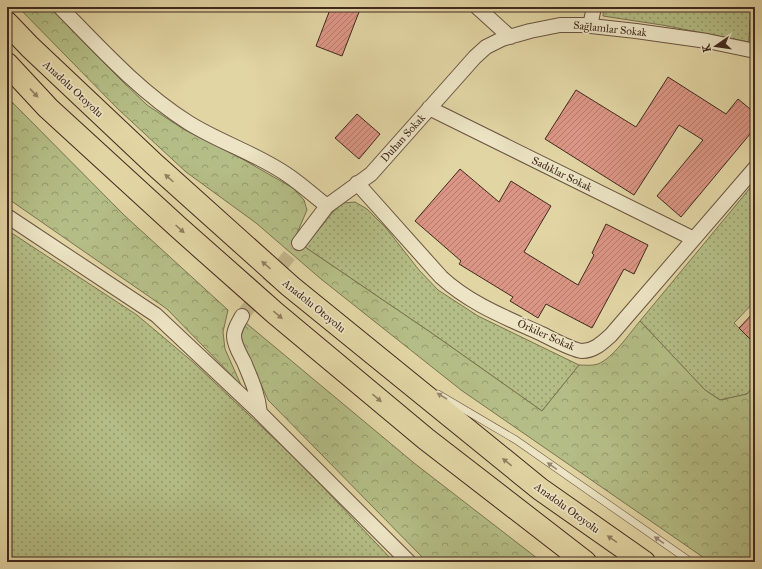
<svg xmlns="http://www.w3.org/2000/svg" width="762" height="569" font-family="'IM FELL Great Primer',serif">
	<style>
		.grass { fill: url(#grass-dots); stroke: #7a7352 }
		.forest { fill: url(#forest-crowns); stroke: #7a7352 }
		.building { fill: url(#building-hatch); stroke: #41291e }
		.lines { fill: none; stroke-linecap: round; stroke-linejoin: round }
		.minor-tunnel { stroke: #c2b389; stroke-width: 14; stroke-dasharray: 14 7; stroke-linecap: butt }
		.service-casing { stroke: #695440; stroke-width: 8 }
		.minor-casing { stroke: #695440; stroke-width: 16 }
		.motorway-casing { stroke: #41291e; stroke-width: 24 }
		.service { stroke: #ece4c4; stroke-width: 7 }
		.minor { stroke: #ece4c4; stroke-width: 14 }
		.motorway { stroke: #e2d5a4; stroke-width: 22 }
		.oneway { fill: #927f61 }
		.oneway2 { fill: #968671 }
		.labels { text-anchor: middle; dominant-baseline: central; stroke-width: 3.5; stroke-linejoin: round; paint-order: stroke }
		.street-label { font-size: 11px; fill: #41291e; stroke: #ece4c4 }
	</style>
	<defs>
		<pattern id="grass-dots" width="8" height="8" patternUnits="userSpaceOnUse"><rect width="8" height="8" fill="#b4bd85"/><path d="M2 2h.1M6 6h.1" fill="none" stroke="#949a6c" stroke-width="1.8" stroke-linecap="round"/></pattern>
		<pattern id="forest-crowns" width="20" height="18" patternUnits="userSpaceOnUse"><rect width="20" height="18" fill="#b4bd85"/><path d="M2 6a3 3 0 1 1 6 0M12 15a3 3 0 1 1 6 0" fill="none" stroke="#949a6c"/></pattern>
		<pattern id="building-hatch" width="6" height="6" patternUnits="userSpaceOnUse"><rect width="6" height="6" fill="#db9584"/><path d="M-1 1l2-2M0 6l6-6M5 7l2-2" fill="none" stroke="#b37a6b"/></pattern>
	</defs>
	<rect width="100%" height="100%" fill="#e2d5a4"/>
	<filter id="stains"><feTurbulence type="fractalNoise" baseFrequency=".005" numOctaves="4"/><feColorMatrix values="0 0 0 0 .2 0 0 0 0 .09 0 0 0 0 .02 0 0 0 .5 -.17"/></filter>
	<radialGradient id="worn" r=".72"><stop offset=".6" stop-color="#630" stop-opacity="0"/><stop offset="1" stop-color="#630" stop-opacity=".3"/></radialGradient>
	<path class="grass" d="M604 7H755L750 20 749 42 662 25 603 16Z
		M755 182V301L734 323 755 344V385L747 394 720 400 705 390 640 321Z
		M355 202 367 209 386 228 419 270 438 290 478 316 579 365 542 411 433 334 305 247 332 213 343 203Z
		M7 230 137 315 194 363 301 464 394 562H7Z"/>
	<path class="forest" d="M18 7H49L121 80 147 105 183 129 237 156 293 188 304 200 307 210 295 238 299 243 433 334 542 411 579 365C585 365 592 366 598 364 613 358 629 334 640 321L705 390 720 400 747 394 755 385V562H710L461 390 321 279 256 223 186 172 118 109Z
		M755 7V43L749 42 750 20Z
		M7 97 124 215 228 310 223 332 225 349 241 385 167 309 7 198Z
		M246 323 414 463 542 562H427L268 400 244 346 241 336Z"/>
	<path class="building" d="M331 7H346L359 12 342 56 316 46Z
		M668 77 726 114 738 99 755 113V128L681 217 657 196 703 140 679 125 634 195 545 139 576 90 636 127Z
		M357 114 380 134 359 159 335 138Z
		M460 169 499 202 511 181 551 206 524 252 578 285 594 255 592 253 606 224 648 245 634 274 624 269 592 328 546 304 538 318 510 301 513 297 459 264 461 261 415 221Z
		M755 311V344L739 328Z"/>
	<g class="lines">
		<path class="minor-tunnel" d="M242 316 299 243"/>
		<g class="service-casing">
			<path id="service" d="M438 394 516 440 691 562"/>
		</g>
		<g class="minor-casing">
			<path id="minor" d="M60 7C100 48 140 92 189 123 221 143 258 154 289 176 302 185 314 196 327 206
				M477 7 510 37
				M590 26 594 7
				M429 108 694 239
				M357 183 441 277C470 304 507 318 542 334 552 339 572 350 582 351 594 351 602 343 611 335L755 168
				M7 216 156 315 260 413 409 562
				M299 243 327 206 371 174 475 57 486 47 502 39 530 31 560 25H582L636 31 707 41 755 51
				M242 316C239 322 234 328 234 336 234 345 240 354 244 362 251 379 258 394 260 413"/>
		</g>
		<g class="motorway-casing">
			<path id="motorway" d="M7 23 30 47 154 164 290 286 540 489 644 562
				M7 64 48 108 178 227 275 313 426 439 585 562"/>
		</g>
		<use href="#service" class="service"/>
		<use href="#minor" class="minor"/>
		<use href="#motorway" class="motorway"/>
	</g>
	<defs><path id="oneway-solid" d="M-6-.8H1V-3.2L6.5 0L1 3.2V.8H-6Z"/></defs>
	<g class="oneway">
		<use href="#oneway-solid" transform="translate(34 93) rotate(47)"/>
		<use href="#oneway-solid" transform="translate(169 178) rotate(-138)"/>
		<use href="#oneway-solid" transform="translate(180 229) rotate(42)"/>
		<use href="#oneway-solid" transform="translate(266 265) rotate(-139)"/>
		<use href="#oneway-solid" transform="translate(278 315) rotate(40)"/>
		<use href="#oneway-solid" transform="translate(377 398) rotate(40)"/>
		<use href="#oneway-solid" transform="translate(507 462) rotate(-141)"/>
		<use href="#oneway-solid" transform="translate(612 539) rotate(-145)"/>
	</g>
	<g class="oneway2">
		<use href="#oneway-solid" transform="translate(442 396) rotate(-149)"/>
		<use href="#oneway-solid" transform="translate(552 466) rotate(-145)"/>
		<use href="#oneway-solid" transform="translate(659 540) rotate(-145)"/>
	</g>
	<g class="labels">
		<g class="street-label">
			<text transform="translate(610 29) rotate(6)">Sağlamlar Sokak</text>
			<text transform="translate(73 89) rotate(43)">Anadolu Otoyolu</text>
			<text transform="translate(403 138) rotate(-48)">Duhan Sokak</text>
			<text transform="translate(562 174) rotate(26)">Sadıklar Sokak</text>
			<text transform="translate(314 306) rotate(39)">Anadolu Otoyolu</text>
			<text transform="translate(546 335) rotate(24)">Örkiler Sokak</text>
			<text transform="translate(567 508) rotate(36)">Anadolu Otoyolu</text>
		</g>
	</g>
	<rect width="762" height="569" fill="none" stroke="#e2d5a4" stroke-width="24"/>
	<rect x="8" y="8" width="746" height="553" fill="none" stroke="#41291e" stroke-width="2"/>
	<rect x="12" y="12" width="738" height="545" fill="none" stroke="#41291e"/>
	<g transform="translate(716 46) rotate(257)" stroke="#ece4c4" stroke-width="3" paint-order="stroke">
	<path d="M0-3L7 15L0 10L-7 15Z" fill="#41291e"/>
	<text y="-6" font-size="11" font-weight="bold" text-anchor="middle" fill="#41291e">K</text>
	</g>
	<rect width="100%" height="100%" filter="url(#stains)"/>
	<rect width="100%" height="100%" fill="url(#worn)"/>
</svg>
